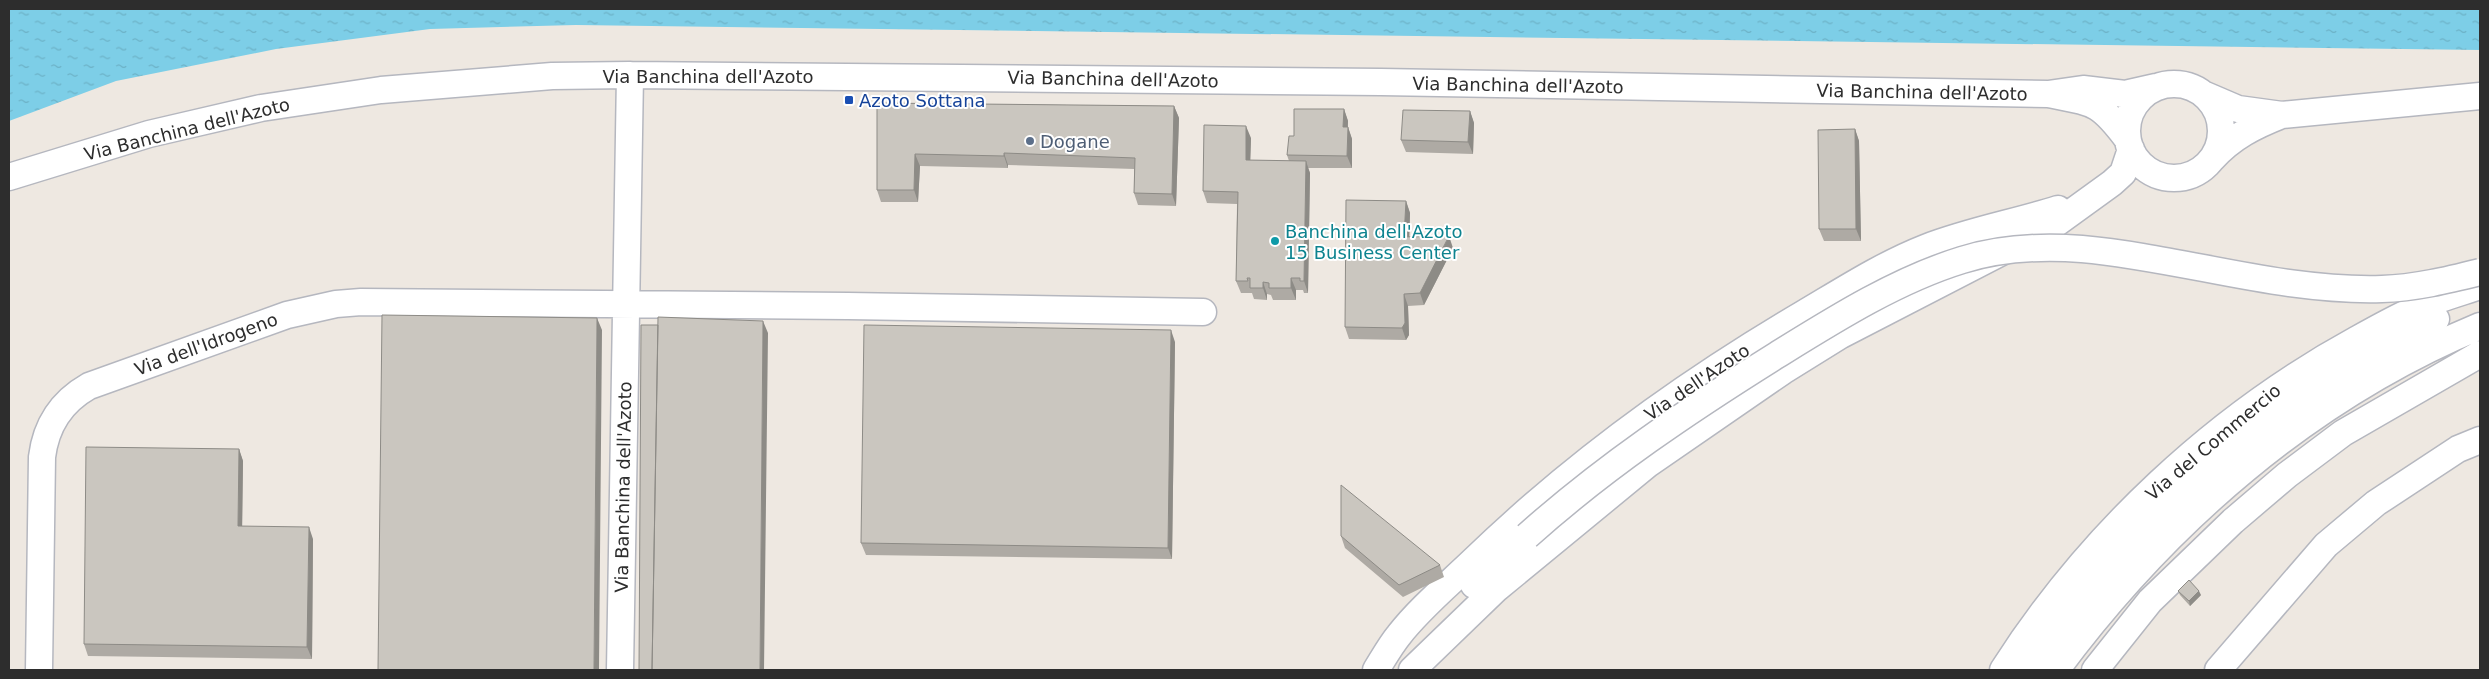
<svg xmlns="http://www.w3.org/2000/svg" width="2489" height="679" font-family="'DejaVu Sans',sans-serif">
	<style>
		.water { fill: url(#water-ripples) }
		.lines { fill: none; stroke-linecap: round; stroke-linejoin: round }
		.minor-casing { stroke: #b5b7bf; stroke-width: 29 }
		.minor { stroke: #fff; stroke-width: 26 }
		.minor-bridge-casing { stroke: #b5b7bf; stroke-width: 29; stroke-linecap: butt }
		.minor-bridge { stroke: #fff; stroke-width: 26 }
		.wall { fill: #aeaaa4 }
		.shaded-wall { fill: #8d8b86 }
		.building { fill: #cac6bf; stroke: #8d8b86 }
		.transit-dot { fill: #1a4fb4; stroke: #fff; stroke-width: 2 }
		.service-dot { fill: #5c6f8a; stroke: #fff; stroke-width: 2 }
		.culture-dot { fill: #0f9aa8; stroke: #fff; stroke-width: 2 }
		.labels { text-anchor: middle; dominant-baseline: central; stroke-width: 4; stroke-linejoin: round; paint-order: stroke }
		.street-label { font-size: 18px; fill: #2d2d2d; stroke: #fff }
		.transit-label { font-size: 18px; fill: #164399; stroke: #fff; text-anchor: start }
		.service-label { font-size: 18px; fill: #4e5e75; stroke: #fff; text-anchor: start }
		.culture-label { font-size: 18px; fill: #0d838f; stroke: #fff; text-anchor: start }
	</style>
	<defs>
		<pattern id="water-ripples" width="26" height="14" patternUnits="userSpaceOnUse" patternTransform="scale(1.25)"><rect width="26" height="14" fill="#7dcee7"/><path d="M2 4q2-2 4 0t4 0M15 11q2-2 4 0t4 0" fill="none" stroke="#6cb1c6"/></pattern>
	</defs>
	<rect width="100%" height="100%" fill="#eee8e1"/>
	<path class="water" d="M9 9H2480V50L576 25 430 29 276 49 116 81 9 121Z"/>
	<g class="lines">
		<g class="minor-casing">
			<path id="minor" d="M2127 131a47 47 0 1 1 94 0a47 47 0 1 1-94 0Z
				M2203 94 2238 109 2282 115C2254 126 2232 137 2212 159
				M2282 115 2480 96
				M2128 140C2099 101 2094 103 2048 94L2083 89 2125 94 2156 87
				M9 177 149 134 261 108 381 90 552 76 630 75 1381 82 2048 94
				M1474 585 1527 536
				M39 670 42 457C46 425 61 402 89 386L287 315 336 304 361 302 848 306 1203 312
				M620 670 630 75
				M1376 670C1383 659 1390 646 1399 635 1420 608 1448 585 1473 561 1572 465 1684 384 1803 314 1842 291 1882 265 1925 248 1968 231 2014 223 2058 209
				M1412 670 1496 589 1648 464 1783 371 1841 335 2054 225 2112 183 2123 173 2131 149
				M2003 670C2090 534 2215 417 2356 340 2379 327 2402 314 2427 304 2444 297 2462 292 2480 286
				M2028 670C2130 519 2273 401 2436 319
				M2056 670C2165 523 2309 397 2480 326
				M2095 670 2150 601 2233 521 2287 475 2343 433 2480 354
				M2218 670 2326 545 2376 503 2458 449 2480 440"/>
		</g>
		<use href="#minor" class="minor"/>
		<g class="minor-bridge-casing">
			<path id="minor-bridge" d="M1527 536C1604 467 1689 410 1777 355 1835 319 1897 280 1962 260 2000 248 2042 246 2082 249 2183 258 2280 292 2382 289 2415 288 2448 280 2480 272"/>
		</g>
		<use href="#minor-bridge" class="minor-bridge"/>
	</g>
	<path class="wall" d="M877 103 1174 106 1179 118 1176 206 1138 205 1134 193V169L1008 165V168L920 166 918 202H881L877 190Z
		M1344 109 1348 121V127L1352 139V168H1308L1310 173 1308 293H1304L1303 290H1296V300H1273L1271 295 1267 294V300L1254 299 1252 293H1241L1236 281 1237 204 1207 203 1203 191 1251 138 1250 160 1289 161 1287 155 1294 136Z
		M1470 111 1474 123 1473 154 1406 152 1401 140Z
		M1855 129 1859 141 1861 241H1824L1819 229Z
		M1406 201 1410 213 1409 237 1453 248 1424 305 1408 306 1409 335 1406 340 1349 339 1345 327Z
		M1175 342 1172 559 866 555 861 543Z
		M239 449 243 461 242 526 313 539 312 659 88 656 84 644Z
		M1341 536 1440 565 1444 577 1403 597 1345 548Z
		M2178 591 2201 595 2190 606 2180 595Z"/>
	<path class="shaded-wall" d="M1174 106 1179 118 1176 206 1172 194Z
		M1344 109 1348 121 1347 139 1343 127Z
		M1470 111 1474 123 1473 154 1468 142Z
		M1246 126 1251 138 1250 172 1246 160Z
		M1348 127 1352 139V168L1347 156Z
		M1855 129 1859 141 1861 241 1856 229Z
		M1004 153 1008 165V168L1004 156Z
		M915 154 920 166 918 202 914 190Z
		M1306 161 1310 173 1308 293 1304 281Z
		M1406 201 1410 213 1409 249 1404 237Z
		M1449 236 1453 248 1424 305 1420 293Z
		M1291 278 1296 290V300L1291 288Z
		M1263 282 1267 294V300L1263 288Z
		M1404 294 1408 306 1409 335 1406 340 1402 328Z
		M597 318 602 330 599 670H594Z
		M763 321 768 333 764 670H760Z
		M1171 330 1175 342 1172 559 1168 548Z
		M239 449 243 461 242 538 238 526Z
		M309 527 313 539 312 659 307 647Z
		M2199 591 2201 595 2190 606 2189 601Z"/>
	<path class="building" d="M877 103 1174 106 1172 194 1134 193 1135 158 1004 153V156L915 154 914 190H877Z
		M1294 109H1344L1343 127H1348L1347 156 1287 155 1289 136H1294Z
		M1403 110 1470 111 1468 142 1401 140Z
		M1204 125 1246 126V160L1306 161 1304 281H1300V278H1291V288H1269V283L1263 282V288H1250V278H1247L1248 281H1236L1238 192 1203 191Z
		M1855 129 1856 229H1819L1818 130Z
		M1346 200 1406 201 1404 237 1449 236 1420 293 1404 294 1405 323 1402 328 1345 327Z
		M382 315 597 318 594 670H378Z
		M658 317 763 321 760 670H652Z
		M641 325H658L652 670H639Z
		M864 325 1171 330 1168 548 861 543Z
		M86 447 239 449 238 526 309 527 307 647 84 644Z
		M1341 485 1440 565 1399 585 1341 536Z
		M2189 580 2199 591 2189 601 2178 591Z"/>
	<rect class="transit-dot" x="844" y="95" width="10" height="10" rx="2.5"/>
	<circle class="service-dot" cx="1030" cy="141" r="5"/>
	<circle class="culture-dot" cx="1275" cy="241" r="5"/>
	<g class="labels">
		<g class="street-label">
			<text x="708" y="76">Via Banchina dell'Azoto</text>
			<text transform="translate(1113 79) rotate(1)">Via Banchina dell'Azoto</text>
			<text transform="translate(1518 85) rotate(1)">Via Banchina dell'Azoto</text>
			<text transform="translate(1922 92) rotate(1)">Via Banchina dell'Azoto</text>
			<text transform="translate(187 129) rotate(-14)">Via Banchina dell'Azoto</text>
			<text transform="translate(206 344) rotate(-20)">Via dell'Idrogeno</text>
			<text transform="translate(1697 382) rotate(-34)">Via dell'Azoto</text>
			<text transform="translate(2213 442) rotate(-40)">Via del Commercio</text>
			<text transform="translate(623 487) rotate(-89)">Via Banchina dell'Azoto</text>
		</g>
		<g class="transit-label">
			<text x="859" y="100">Azoto Sottana</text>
		</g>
		<g class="service-label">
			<text x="1040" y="141">Dogane</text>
		</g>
		<g class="culture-label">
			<text x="1285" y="231">Banchina dell'Azoto<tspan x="1285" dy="21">15 Business Center</tspan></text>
		</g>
	</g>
	<rect width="2489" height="679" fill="none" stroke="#2d2d2d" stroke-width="20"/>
</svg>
